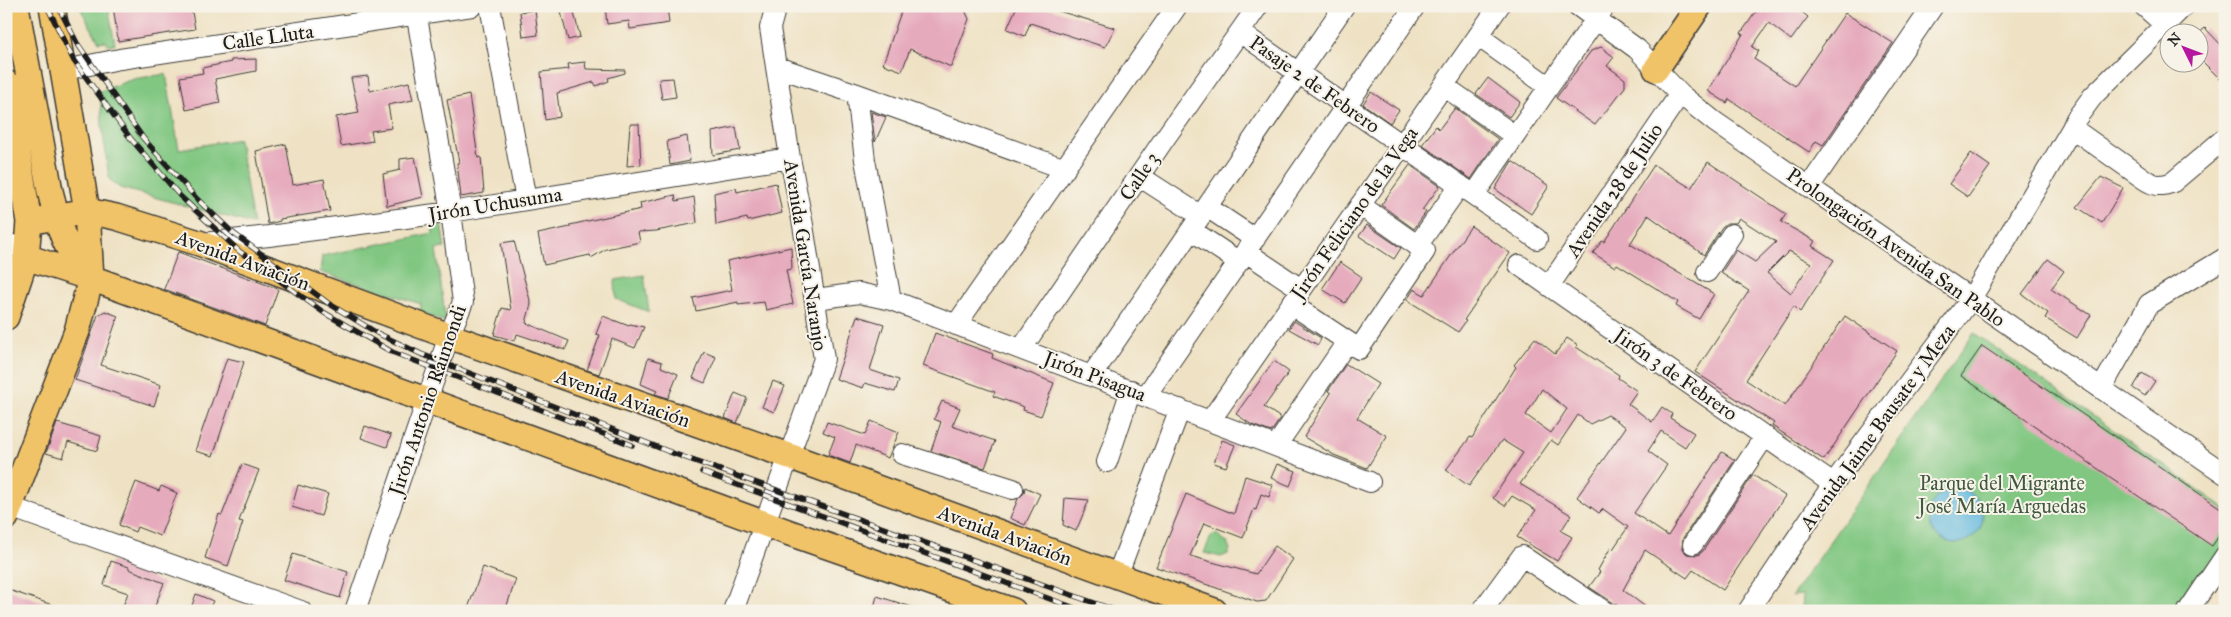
<svg xmlns="http://www.w3.org/2000/svg" width="2231" height="617" font-family="'IM FELL Great Primer',serif">
	<style>
		.green { fill: #81c782; stroke: #4e724f }
		.water { fill: #62b9df; stroke: #3f6a7e }
		.building { fill: #e6aabd; fill-rule: evenodd }
		.lines { fill: none; stroke-linecap: round; stroke-linejoin: round }
		.minor-casing { stroke: #3c3a35; stroke-width: 22 }
		.major-casing { stroke: #3c3a35; stroke-width: 28 }
		.minor { stroke: #fff; stroke-width: 20 }
		.major { stroke: #f1c369; stroke-width: 25 }
		.rail-casing { stroke: #1c1c1c; stroke-width: 5.5 }
		.rail { stroke: #f7f3e8; stroke-width: 4; stroke-dasharray: 11; stroke-linecap: butt }
		.labels { text-anchor: middle; dominant-baseline: central; stroke-width: 4; stroke-linejoin: round; paint-order: stroke }
		.street-label { font-size: 20px; fill: #1c1c1c; stroke: #f7f3e8 }
		.park-label { font-size: 20px; fill: #3f5840; stroke: #f7f3e8 }
	</style>
	<rect width="100%" height="100%" fill="#f7f3e8"/>
	<filter id="ink" filterUnits="userSpaceOnUse"><feTurbulence type="fractalNoise" baseFrequency=".02" numOctaves="2"/><feDisplacementMap in="SourceGraphic" scale="10" xChannelSelector="R" yChannelSelector="G"/><feConvolveMatrix kernelMatrix="1 2 1 2 8 2 1 2 1" color-interpolation-filters="sRGB"/></filter>
	<filter id="wash" filterUnits="userSpaceOnUse"><feTurbulence type="fractalNoise" baseFrequency=".0096" numOctaves="4" result="noise"/><feDisplacementMap in="SourceGraphic" scale="20" xChannelSelector="R" yChannelSelector="G"/><feGaussianBlur stdDeviation="1.12" result="paint"/><feColorMatrix in="noise" values="0 0 0 0 0 0 0 0 0 0 0 0 0 0 0 0 0 1.4 0 .05"/><feComposite in="paint" operator="in"/></filter>
	<g filter="url(#wash)">
		<rect width="100%" height="100%" fill="#efe2c4"/>
		<path class="green" d="M79 6H108L115 44 107 45 106 41 99 42Z
			M166 74 179 149 239 139 253 224 120 188 109 179 102 125 100 91 133 79Z
			M441 223 445 248 436 249 446 322 420 313 421 304 320 272 322 256 433 233 432 224Z
			M644 275 649 312 616 299 615 280Z
			M1974 333 2225 508V546L2181 611H1799L1802 609 1803 595 1792 596Z
			M1216 534 1227 542 1230 549 1228 554 1221 557 1204 553 1211 536Z"/>
		<path class="water" d="M1929 516a27 27 0 1 1 54 0a27 27 0 1 1-54 0Z"/>
		<g id="blocks">
			<path class="building" d="M113 6H191L195 29 118 41Z
				M605 6H667L669 23 630 29 629 21 607 24Z
				M903 6H963L969 19 951 67 910 49 902 71 883 64Z
				M1017 6H1042L1115 28 1105 47 1030 23 1025 36 1007 29Z
				M1760 6H1794L1808 17 1791 40 1769 23 1752 47 1759 51 1754 59 1795 86 1845 13 1893 43 1823 145 1816 141 1809 152 1729 99 1727 103 1708 91 1743 34 1741 33Z
				M573 9 580 37 568 40 561 12Z
				M535 10 538 35 523 37 520 12Z
				M2205 28 2225 49V84L2198 57V34Z
				M1601 47 1614 57 1607 66 1625 79V87L1595 125 1556 98 1591 51Z
				M256 59V71L215 79 220 103 186 110 180 77 203 73 202 68 231 62V60Z
				M585 62 586 69 625 70V73L608 78 609 81 596 86 594 82 557 93 560 117 545 120 541 72 569 69 568 64Z
				M368 76 370 91 409 82 413 100 388 105 392 128 371 131 373 141 341 146 336 117 359 113 351 78Z
				M673 78 676 97 662 99 659 79Z
				M1488 78 1520 102 1509 117 1476 94Z
				M1371 92 1399 110 1390 123 1363 104Z
				M469 95 478 158 481 157 484 193 461 197 457 163 459 162 447 100Z
				M1455 108 1498 139 1471 179 1422 145 1436 126 1439 129Z
				M871 112 886 117 875 142Z
				M630 124H639L641 165 627 166Z
				M736 127 740 150 713 155 712 132Z
				M687 136 690 161 670 165 667 141Z
				M286 144 293 185 324 179 330 211 280 219V221L268 224 256 151Z
				M1971 153 1990 166 1968 197 1949 184Z
				M415 157 423 197 387 206 383 174 400 170V159Z
				M1512 161 1549 186 1531 214 1495 189Z
				M1708 162 1786 214 1781 222 1815 241 1812 246 1834 260 1800 312 1794 306 1746 380 1785 406 1845 316 1897 351 1824 460 1772 426 1774 423 1695 372 1749 291 1721 273 1736 250 1755 262 1776 242 1739 218 1736 223H1727L1722 227 1704 255 1648 215 1630 244 1714 294 1699 319 1676 306 1678 302 1617 264 1615 267 1593 253 1602 241 1604 242 1654 165 1691 188ZM1789 251 1811 263 1791 293 1767 273Z
				M1410 165 1440 186 1422 210 1426 212 1414 229 1381 205Z
				M2101 177 2123 188 2102 223 2077 207Z
				M776 183 782 213 748 221 747 218 716 225 714 193 736 188 737 192Z
				M675 195 676 201 694 197 697 223 656 231 638 232 640 242 606 249 591 258 590 255 544 265 538 234 570 227V225L641 209 640 203Z
				M1367 225 1401 248 1394 259 1359 236Z
				M1471 226 1510 253 1464 320 1466 321 1458 332 1407 300 1414 289 1424 295Z
				M514 241 531 304 526 323 569 341 565 350 517 334 515 341 494 335 502 308 511 310 501 243Z
				M791 247 792 269 786 270 793 304 766 310 764 302 738 305V302L696 311 693 298 732 290 727 261Z
				M178 252 278 289 265 326 164 289Z
				M2048 259 2064 271 2051 289 2091 315 2077 338 2045 318 2048 313 2022 294Z
				M1340 262 1362 277 1345 303 1322 289Z
				M105 311 118 316 101 365 161 385 154 406 75 380 98 315Z
				M603 316 629 326 630 324 644 327 635 348 612 339 599 374 587 370 600 335 596 334Z
				M857 316 884 324 870 370 899 380 895 392 865 383 863 388 836 379Z
				M1294 321 1321 338 1318 345 1289 329Z
				M935 333 993 354 992 358 1054 383 1041 416 1023 410 1024 407 993 396 995 392 923 366Z
				M1535 338 1555 354 1567 338 1578 345 1576 347 1619 375 1618 378 1637 391 1628 404 1652 422 1662 407 1672 414 1670 418 1694 433 1685 447 1661 431 1648 451 1667 465 1634 513 1668 536 1722 452 1735 460 1683 538 1682 549 1687 554 1698 555 1703 551 1753 475 1785 496 1723 590 1693 570 1687 578 1645 550 1623 590 1651 611H1626L1589 587 1600 572 1598 570 1611 547 1613 549 1628 527 1603 509 1599 513 1577 497 1626 427 1608 415 1590 424 1578 415 1558 445 1551 440 1520 484 1571 515 1561 531 1572 537 1557 561 1517 537 1536 510 1512 496 1505 506 1493 498 1523 453 1502 440 1469 486 1446 470 1470 437 1472 438 1516 367 1514 365ZM1542 389 1567 409 1551 433 1526 415Z
				M1982 346 2225 511V527L2212 546 1961 376Z
				M704 352 716 357 705 383 693 378Z
				M227 358 244 362 213 456 195 451Z
				M648 358 662 362 661 367 678 374 668 398 655 394 657 391 641 384Z
				M1274 361 1289 372 1264 407 1281 418 1271 432 1252 425 1236 414Z
				M1346 364 1378 384 1357 418 1387 436 1367 468 1334 455 1304 437 1331 393 1328 391Z
				M2142 373 2155 381 2145 396 2133 388Z
				M773 381 785 386 774 412 762 407Z
				M735 393 747 398 737 423 725 418Z
				M942 401 960 408 952 426 995 441 985 468 931 451 941 422 934 419Z
				M871 421 899 432 888 458 856 445 850 463 828 455 835 437 823 432 827 422 865 435Z
				M57 423 101 436 97 451 68 442 63 458 46 453Z
				M365 426 391 435 387 447 361 438Z
				M1222 440 1235 445 1226 467 1214 463Z
				M242 464 259 470 239 521 243 522 228 566 205 558 219 514 222 515Z
				M1277 464 1296 471 1290 486 1271 478Z
				M1245 476 1273 485 1269 497 1261 494 1256 510 1254 509 1243 538 1204 523 1190 556 1256 574 1275 546 1293 559 1266 601 1257 602 1156 567 1186 494 1234 514Z
				M136 482 159 491 161 486 177 493 160 536 137 527 135 532 119 525Z
				M298 485 328 494 321 516 292 507Z
				M1025 487 1040 494 1025 525 1010 518 1018 499 1024 493Z
				M1065 498 1089 500 1076 531 1063 525Z
				M293 554 348 572 340 598 284 580Z
				M111 561 129 567V569L164 583 153 611H121L128 593 104 585Z
				M483 567 516 579 505 611H467Z
				M6 589 64 609 63 611H6Z
				M196 594 213 601 208 611H190Z
				M877 596 915 608 914 611H873Z"/>
		</g>
	</g>
	<g filter="url(#ink)">
		<use href="#blocks" fill-opacity="0" stroke="#3c3a35" stroke-width="1"/>
		<g class="lines">
			<g class="minor-casing">
				<path id="minor" d="M490 6 526 200
					M1578 6 1637 49 1680 94 1715 122 2225 474
					M2144 6 2165 25
					M1241 33 1537 239
					M1478 36 1548 86
					M777 67 857 94 1065 169
					M64 70 120 59 472 6
					M1444 86 1515 136
					M857 94 865 160 891 300
					M2072 128 2144 179C2154 186 2161 187 2173 182L2225 138
					M1139 176 1201 216
					M1809 187 1933 6
					M1474 195 1605 6
					M1207 207 1255 239
					M1191 230 1239 262
					M6 243 27 250
					M203 243 269 236 451 212 790 158
					M1417 246 1460 185
					M1246 252 1301 289
					M1519 265 1833 484
					M1707 272 1732 234
					M1549 286 1680 94
					M816 299 859 293 891 300 1370 482
					M1291 304 1359 349 1425 251 1360 205
					M956 325 1177 6
					M1022 348 1165 138 1258 6
					M1092 375 1344 6
					M2101 389 2149 304 2225 258
					M1146 396 1415 6
					M1210 421 1499 6
					M1276 446 1347 342
					M902 454 1013 489
					M1107 462 1131 390
					M10 507 301 611
					M1693 544 1765 436
					M1117 576 1180 409
					M355 611 449 336 463 302 451 212 415 6
					M733 611 824 359 803 225 790 158 770 28 776 6
					M1482 611 1522 556 1604 611
					M1748 611 1833 484 1971 299 2072 128 2076 119 2093 96 2184 6
					M2188 611 2225 556"/>
			</g>
			<g class="major-casing">
				<path id="major" d="M16 6 50 191C60 230 63 248 91 278
					M1656 69 1699 6
					M6 83 29 222 26 257 6 317
					M29 222 87 211 116 217 199 243 449 336 789 456 1214 611
					M26 257 91 278 790 533 1013 611
					M6 517 77 331 91 278 87 211 52 6"/>
			</g>
			<use href="#minor" class="minor"/>
			<use href="#major" class="major"/>
			<g class="rail-casing">
				<path id="rail" d="M47 6 74 61 131 139 180 196 239 251 323 312 392 352 632 445
					M58 6 77 43 143 138 197 199 233 233 328 303 377 333 421 354 675 454 1117 611
					M702 472 1083 611"/>
			</g>
			<use href="#rail" class="rail"/>
		</g>
	</g>
	<g class="labels">
		<g class="street-label">
			<text transform="translate(268 37) rotate(-8)">Calle Lluta</text>
			<text transform="translate(1315 84) rotate(35)">Pasaje 2 de Febrero</text>
			<text transform="translate(1139 176) rotate(-56)">Calle 3</text>
			<text transform="translate(1614 190) rotate(-56)">Avenida 28 de Julio</text>
			<text transform="translate(495 204) rotate(-9)">Jirón Uchusuma</text>
			<text transform="translate(1354 213) rotate(-55)">Jirón Feliciano de la Vega</text>
			<text transform="translate(1896 247) rotate(35)">Prolongación Avenida San Pablo</text>
			<text transform="translate(806 255) rotate(81)">Avenida García Naranjo</text>
			<text transform="translate(243 260) rotate(20)">Avenida Aviación</text>
			<text transform="translate(1676 374) rotate(35)">Jirón 3 de Febrero</text>
			<text transform="translate(1095 376) rotate(21)">Jirón Pisagua</text>
			<text transform="translate(623 398) rotate(19)">Avenida Aviación</text>
			<text transform="translate(427 400) rotate(-71)">Jirón Antonio Raimondi</text>
			<text transform="translate(1877 427) rotate(-54)">Avenida Jaime Bausate y Meza</text>
			<text transform="translate(1005 535) rotate(20)">Avenida Aviación</text>
		</g>
		<g class="park-label">
			<text x="2002" y="483">Parque del Migrante<tspan x="2002" dy="23">José María Arguedas</tspan></text>
		</g>
	</g>
	<rect width="2231" height="617" fill="none" stroke="#f7f3e8" stroke-width="25"/>
	<g transform="translate(2184 48) rotate(312)"><circle r="24" fill="#f7f3e8" stroke="#9f9d96"/>
	<path d="M0-4L9 19L0 12L-9 19Z" fill="#b5179e"/>
	<text y="-8" font-size="14" font-weight="bold" text-anchor="middle" fill="#1c1c1c">N</text>
	</g>
</svg>
